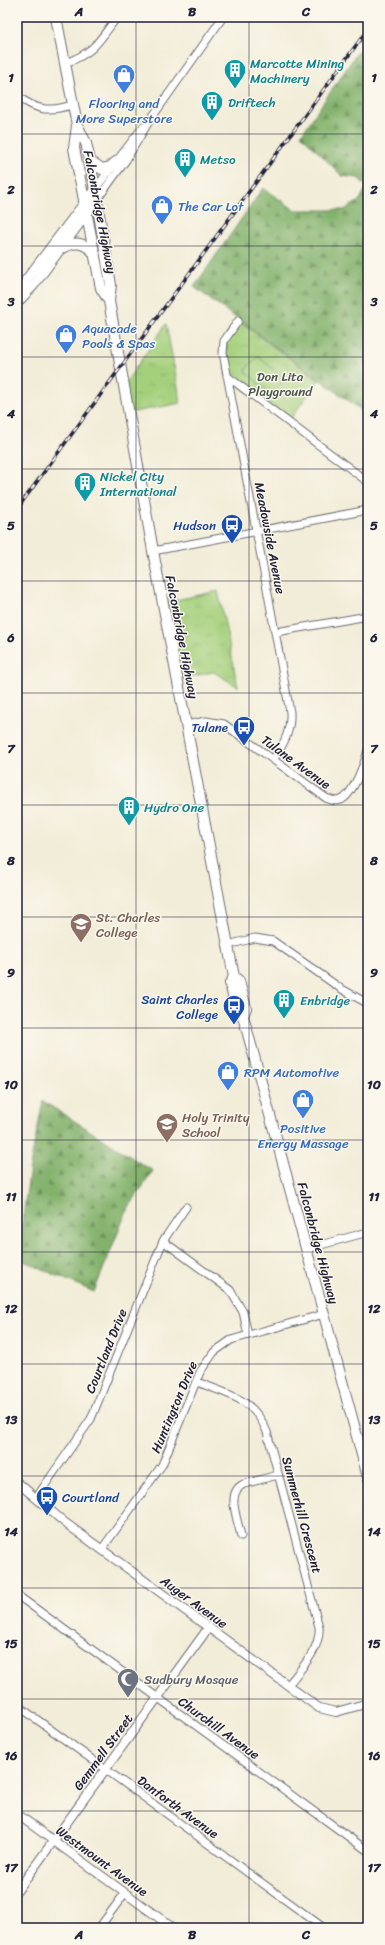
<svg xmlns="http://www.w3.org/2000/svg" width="385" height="1945" font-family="Sriracha,sans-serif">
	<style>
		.grass { fill: url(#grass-tufts); stroke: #63795c }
		.forest { fill: url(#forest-firs); stroke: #526a54 }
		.park { fill: url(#park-crowns); stroke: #63795c }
		.pitch { fill: #a4d07c; stroke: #63795c }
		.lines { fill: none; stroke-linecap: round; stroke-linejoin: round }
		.minor-casing { stroke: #6b6972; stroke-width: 9 }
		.tertiary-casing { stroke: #6b6972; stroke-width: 10 }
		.secondary-casing { stroke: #6b6972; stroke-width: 11 }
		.primary-casing { stroke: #6b6972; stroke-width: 12 }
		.minor { stroke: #fff; stroke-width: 7 }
		.tertiary { stroke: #fff; stroke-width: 8 }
		.secondary { stroke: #fff; stroke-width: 9 }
		.primary { stroke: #fff; stroke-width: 10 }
		.rail-casing { stroke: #22223b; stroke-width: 3.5 }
		.rail { stroke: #fbf7ec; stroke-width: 2; stroke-dasharray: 6; stroke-linecap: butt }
		.grid { fill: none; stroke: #22223b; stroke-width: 1; stroke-opacity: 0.55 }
		.labels { text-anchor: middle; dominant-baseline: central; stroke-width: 3; stroke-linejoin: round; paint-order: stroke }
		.culture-label { font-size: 13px; fill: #0d838f; stroke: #fbf7ec; text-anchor: start }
		.shop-label { font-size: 13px; fill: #366cbe; stroke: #fbf7ec; text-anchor: start }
		.street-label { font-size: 13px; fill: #22223b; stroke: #fbf7ec }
		.park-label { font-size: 13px; fill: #49564e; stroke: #fbf7ec }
		.transit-label { font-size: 13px; fill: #164399; stroke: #fbf7ec; text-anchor: end }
		.education-label { font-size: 13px; fill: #785e54; stroke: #fbf7ec; text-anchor: start }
		.worship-label { font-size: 13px; fill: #5b616d; stroke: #fbf7ec; text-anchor: start }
		.neatline { fill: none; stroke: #22223b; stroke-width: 1.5 }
		.grid-label { font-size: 13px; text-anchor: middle; font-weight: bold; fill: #22223b }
	</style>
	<defs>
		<pattern id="grass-tufts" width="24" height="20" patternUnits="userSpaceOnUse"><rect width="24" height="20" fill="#a4d07c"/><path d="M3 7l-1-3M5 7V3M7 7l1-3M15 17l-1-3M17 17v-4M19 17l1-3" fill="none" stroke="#8db26c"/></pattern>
		<pattern id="forest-firs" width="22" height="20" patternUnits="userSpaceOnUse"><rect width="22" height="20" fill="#83b26c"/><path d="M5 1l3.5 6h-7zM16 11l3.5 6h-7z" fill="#6b905a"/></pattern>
		<pattern id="park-crowns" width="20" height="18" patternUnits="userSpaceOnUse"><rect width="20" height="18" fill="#a4d07c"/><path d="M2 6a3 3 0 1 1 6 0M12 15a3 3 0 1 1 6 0" fill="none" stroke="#8db26c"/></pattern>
	</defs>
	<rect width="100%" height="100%" fill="#fbf7ec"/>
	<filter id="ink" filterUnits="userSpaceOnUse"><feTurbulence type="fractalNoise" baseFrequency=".025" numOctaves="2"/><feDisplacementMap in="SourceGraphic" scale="8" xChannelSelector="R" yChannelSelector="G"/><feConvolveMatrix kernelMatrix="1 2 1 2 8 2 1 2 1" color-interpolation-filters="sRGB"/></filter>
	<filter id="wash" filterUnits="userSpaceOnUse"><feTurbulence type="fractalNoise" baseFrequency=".012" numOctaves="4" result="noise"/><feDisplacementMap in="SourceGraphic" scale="16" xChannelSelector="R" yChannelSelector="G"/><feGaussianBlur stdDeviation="0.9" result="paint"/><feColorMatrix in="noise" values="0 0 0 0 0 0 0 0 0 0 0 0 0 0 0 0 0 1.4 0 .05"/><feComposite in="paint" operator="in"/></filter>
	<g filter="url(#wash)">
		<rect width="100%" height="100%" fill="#f2edd8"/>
		<path class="grass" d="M166 324 181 403 129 413 124 385Z
			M218 591 238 687 214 672 177 679 162 603Z"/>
		<path class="forest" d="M368 37V415L194 287 263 188 295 210H344L359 201 367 187 358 178 342 176 301 135Z
			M43 1101 153 1171 127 1210 94 1292 17 1258 31 1161Z"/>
		<path class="park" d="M237 320 319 380 288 422 226 376V335Z"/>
		<path class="pitch" d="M259 357 283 378 282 382 272 393H270L246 372V369L256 358Z"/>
	</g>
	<g filter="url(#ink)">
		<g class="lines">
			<g class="minor-casing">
				<path id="minor" d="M65 63C94 53 99 41 117 17
					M17 96C38 111 48 112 72 105
					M95 189 143 127
					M96 201 126 160 148 123 223 17
					M238 321 224 341 223 353 290 712C291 731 284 744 273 760
					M227 376 368 482
					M153 551 368 510
					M276 632 368 616
					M186 725 206 721 224 724 326 798C331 800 335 802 341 800 353 795 365 762 368 750
					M228 945 255 938 273 941 340 988 365 1002
					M163 1241 230 1290 243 1312 248 1335
					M306 1249 368 1232
					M197 1382C227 1394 254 1398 267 1432L319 1627C321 1649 301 1669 288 1685
					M36 1498 91 1419 163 1241 186 1207
					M241 1536C238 1520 225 1492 244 1484L278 1475
					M102 1549 162 1465 200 1372 214 1352 231 1340 324 1314
					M17 1595 368 1851
					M17 1705 324 1928
					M99 1928 125 1893"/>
			</g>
			<g class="tertiary-casing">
				<path id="tertiary" d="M17 1482 64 1522 319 1708 336 1712 368 1703
					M17 1814 173 1928
					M17 1891 209 1627"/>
			</g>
			<g class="secondary-casing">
				<path id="secondary" d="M23 295 26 280 95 189
					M17 303 33 286 96 201"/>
			</g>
			<g class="primary-casing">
				<path id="primary" d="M56 17 77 125 86 143 90 161 111 285 109 301 153 551 234 977 239 981 246 1008 243 1016 251 1045 368 1477
					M77 126 74 148 101 288 109 301
					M90 161 102 169 110 167 116 162
					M60 249C74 241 84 241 95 254
					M234 977 230 983 237 1012 243 1016"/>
			</g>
			<use href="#minor" class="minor"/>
			<use href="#tertiary" class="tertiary"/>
			<use href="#secondary" class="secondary"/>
			<use href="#primary" class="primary"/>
			<g class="rail-casing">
				<path id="rail" d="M17 509 368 29"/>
			</g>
			<use href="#rail" class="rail"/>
		</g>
	</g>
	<path class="grid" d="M136 17V1928M249 17V1928M17 134H368M17 246H368M17 357H368M17 469H368M17 581H368M17 693H368M17 805H368M17 917H368M17 1028H368M17 1140H368M17 1252H368M17 1364H368M17 1476H368M17 1588H368M17 1699H368M17 1811H368"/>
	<defs>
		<g id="building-pin" transform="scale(1.15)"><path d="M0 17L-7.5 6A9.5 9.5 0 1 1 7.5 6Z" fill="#0f9aa8" stroke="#fbf7ec"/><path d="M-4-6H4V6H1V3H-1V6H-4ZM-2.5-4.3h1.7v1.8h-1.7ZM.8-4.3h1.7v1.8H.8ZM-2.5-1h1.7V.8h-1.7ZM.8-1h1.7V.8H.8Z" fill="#fff"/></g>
		<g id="shop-pin" transform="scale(1.15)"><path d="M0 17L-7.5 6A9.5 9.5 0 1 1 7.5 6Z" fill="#3f7fe0" stroke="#fbf7ec"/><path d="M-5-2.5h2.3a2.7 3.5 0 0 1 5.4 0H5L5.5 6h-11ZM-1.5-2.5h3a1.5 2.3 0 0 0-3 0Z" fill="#fff"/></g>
		<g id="bus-pin" transform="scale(1.15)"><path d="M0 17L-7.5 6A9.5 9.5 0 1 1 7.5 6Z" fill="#1a4fb4" stroke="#fbf7ec"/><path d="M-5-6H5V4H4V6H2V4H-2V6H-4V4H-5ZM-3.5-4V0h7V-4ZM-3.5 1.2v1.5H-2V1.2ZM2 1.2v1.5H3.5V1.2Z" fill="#fff"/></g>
		<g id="school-pin" transform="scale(1.15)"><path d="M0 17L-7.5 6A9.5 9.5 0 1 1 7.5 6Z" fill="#8d6e63" stroke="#fbf7ec"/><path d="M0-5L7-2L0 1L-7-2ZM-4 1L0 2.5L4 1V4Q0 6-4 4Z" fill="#fff"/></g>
		<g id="mosque-pin" transform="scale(1.15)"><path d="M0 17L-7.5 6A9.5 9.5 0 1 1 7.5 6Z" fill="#6b7280" stroke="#fbf7ec"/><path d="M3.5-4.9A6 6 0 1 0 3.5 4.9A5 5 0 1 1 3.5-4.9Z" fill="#fff"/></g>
	</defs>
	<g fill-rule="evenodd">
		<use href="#building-pin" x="235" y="70"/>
		<use href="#shop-pin" x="124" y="75"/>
		<use href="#building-pin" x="212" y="102"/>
		<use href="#building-pin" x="185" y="159"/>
		<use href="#shop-pin" x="162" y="206"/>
		<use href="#shop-pin" x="66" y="335"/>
		<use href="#building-pin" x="85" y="483"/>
		<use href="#bus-pin" x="232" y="525"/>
		<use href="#bus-pin" x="244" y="727"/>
		<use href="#building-pin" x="129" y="807"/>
		<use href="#school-pin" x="81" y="924"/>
		<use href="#building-pin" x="284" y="1000"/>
		<use href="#bus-pin" x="234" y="1006"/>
		<use href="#shop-pin" x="228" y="1072"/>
		<use href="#shop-pin" x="303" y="1100"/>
		<use href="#school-pin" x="167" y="1124"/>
		<use href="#bus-pin" x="47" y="1497"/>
		<use href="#mosque-pin" x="128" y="1679"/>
	</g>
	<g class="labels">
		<g class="culture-label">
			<text x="250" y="63">Marcotte Mining<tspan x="250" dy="15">Machinery</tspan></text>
			<text x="228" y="102">Driftech</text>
			<text x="200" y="159">Metso</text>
			<text x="100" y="476">Nickel City<tspan x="100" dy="15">International</tspan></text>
			<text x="144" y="807">Hydro One</text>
			<text x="300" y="1000">Enbridge</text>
		</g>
		<g class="shop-label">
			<text x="124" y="103" text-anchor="middle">Flooring and<tspan x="124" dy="15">More Superstore</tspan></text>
			<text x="178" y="206">The Car Lot</text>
			<text x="82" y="328">Aquacade<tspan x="82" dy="15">Pools &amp; Spas</tspan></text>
			<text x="244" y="1072">RPM Automotive</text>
			<text x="303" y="1128" text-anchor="middle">Positive<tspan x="303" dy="15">Energy Massage</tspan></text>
		</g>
		<g class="street-label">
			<text transform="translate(100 212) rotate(79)">Falconbridge Highway</text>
			<text transform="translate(270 538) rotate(79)">Meadowside Avenue</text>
			<text transform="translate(182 637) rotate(79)">Falconbridge Highway</text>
			<text transform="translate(296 762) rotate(36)">Tulane Avenue</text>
			<text transform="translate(318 1243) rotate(75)">Falconbridge Highway</text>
			<text transform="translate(106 1351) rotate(-68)">Courtland Drive</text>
			<text transform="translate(174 1407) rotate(-67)">Huntington Drive</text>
			<text transform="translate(302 1515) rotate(75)">Summerhill Crescent</text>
			<text transform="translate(194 1602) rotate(36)">Auger Avenue</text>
			<text transform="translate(219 1728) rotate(36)">Churchill Avenue</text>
			<text transform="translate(103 1752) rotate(-54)">Gemmell Street</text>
			<text transform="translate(178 1807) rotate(36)">Danforth Avenue</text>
			<text transform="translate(102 1861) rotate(36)">Westmount Avenue</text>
		</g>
		<g class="park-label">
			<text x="280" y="376">Don Lita<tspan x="280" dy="15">Playground</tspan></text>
		</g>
		<g class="transit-label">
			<text x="216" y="525">Hudson</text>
			<text x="228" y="727">Tulane</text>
			<text x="218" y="999">Saint Charles<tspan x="218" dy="15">College</tspan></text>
			<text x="62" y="1497" text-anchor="start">Courtland</text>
		</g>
		<g class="education-label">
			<text x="96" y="917">St. Charles<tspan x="96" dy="15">College</tspan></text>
			<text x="182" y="1117">Holy Trinity<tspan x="182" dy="15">School</tspan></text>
		</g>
		<g class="worship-label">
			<text x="144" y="1679">Sudbury Mosque</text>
		</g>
	</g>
	<rect width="385" height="1945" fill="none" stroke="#fbf7ec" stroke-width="44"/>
	<rect x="22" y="22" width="341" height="1901" class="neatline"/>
	<g class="grid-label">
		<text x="79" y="16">A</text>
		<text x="192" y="16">B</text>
		<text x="306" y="16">C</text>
		<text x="11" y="82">1</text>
		<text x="374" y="82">1</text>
		<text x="11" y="194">2</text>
		<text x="374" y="194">2</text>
		<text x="11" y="306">3</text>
		<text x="374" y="306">3</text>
		<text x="11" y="418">4</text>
		<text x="374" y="418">4</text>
		<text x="11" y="530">5</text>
		<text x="374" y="530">5</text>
		<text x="11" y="642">6</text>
		<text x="374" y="642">6</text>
		<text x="11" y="753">7</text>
		<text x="374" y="753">7</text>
		<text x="11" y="865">8</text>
		<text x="374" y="865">8</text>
		<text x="11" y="977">9</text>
		<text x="374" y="977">9</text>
		<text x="11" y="1089">10</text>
		<text x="374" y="1089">10</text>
		<text x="11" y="1201">11</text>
		<text x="374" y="1201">11</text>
		<text x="11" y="1313">12</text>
		<text x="374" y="1313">12</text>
		<text x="11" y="1424">13</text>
		<text x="374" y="1424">13</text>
		<text x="11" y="1536">14</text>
		<text x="374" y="1536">14</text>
		<text x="11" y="1648">15</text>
		<text x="374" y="1648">15</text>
		<text x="11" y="1760">16</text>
		<text x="374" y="1760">16</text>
		<text x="11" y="1872">17</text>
		<text x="374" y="1872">17</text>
		<text x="79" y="1939">A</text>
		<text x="192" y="1939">B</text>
		<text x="306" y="1939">C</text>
	</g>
</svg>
